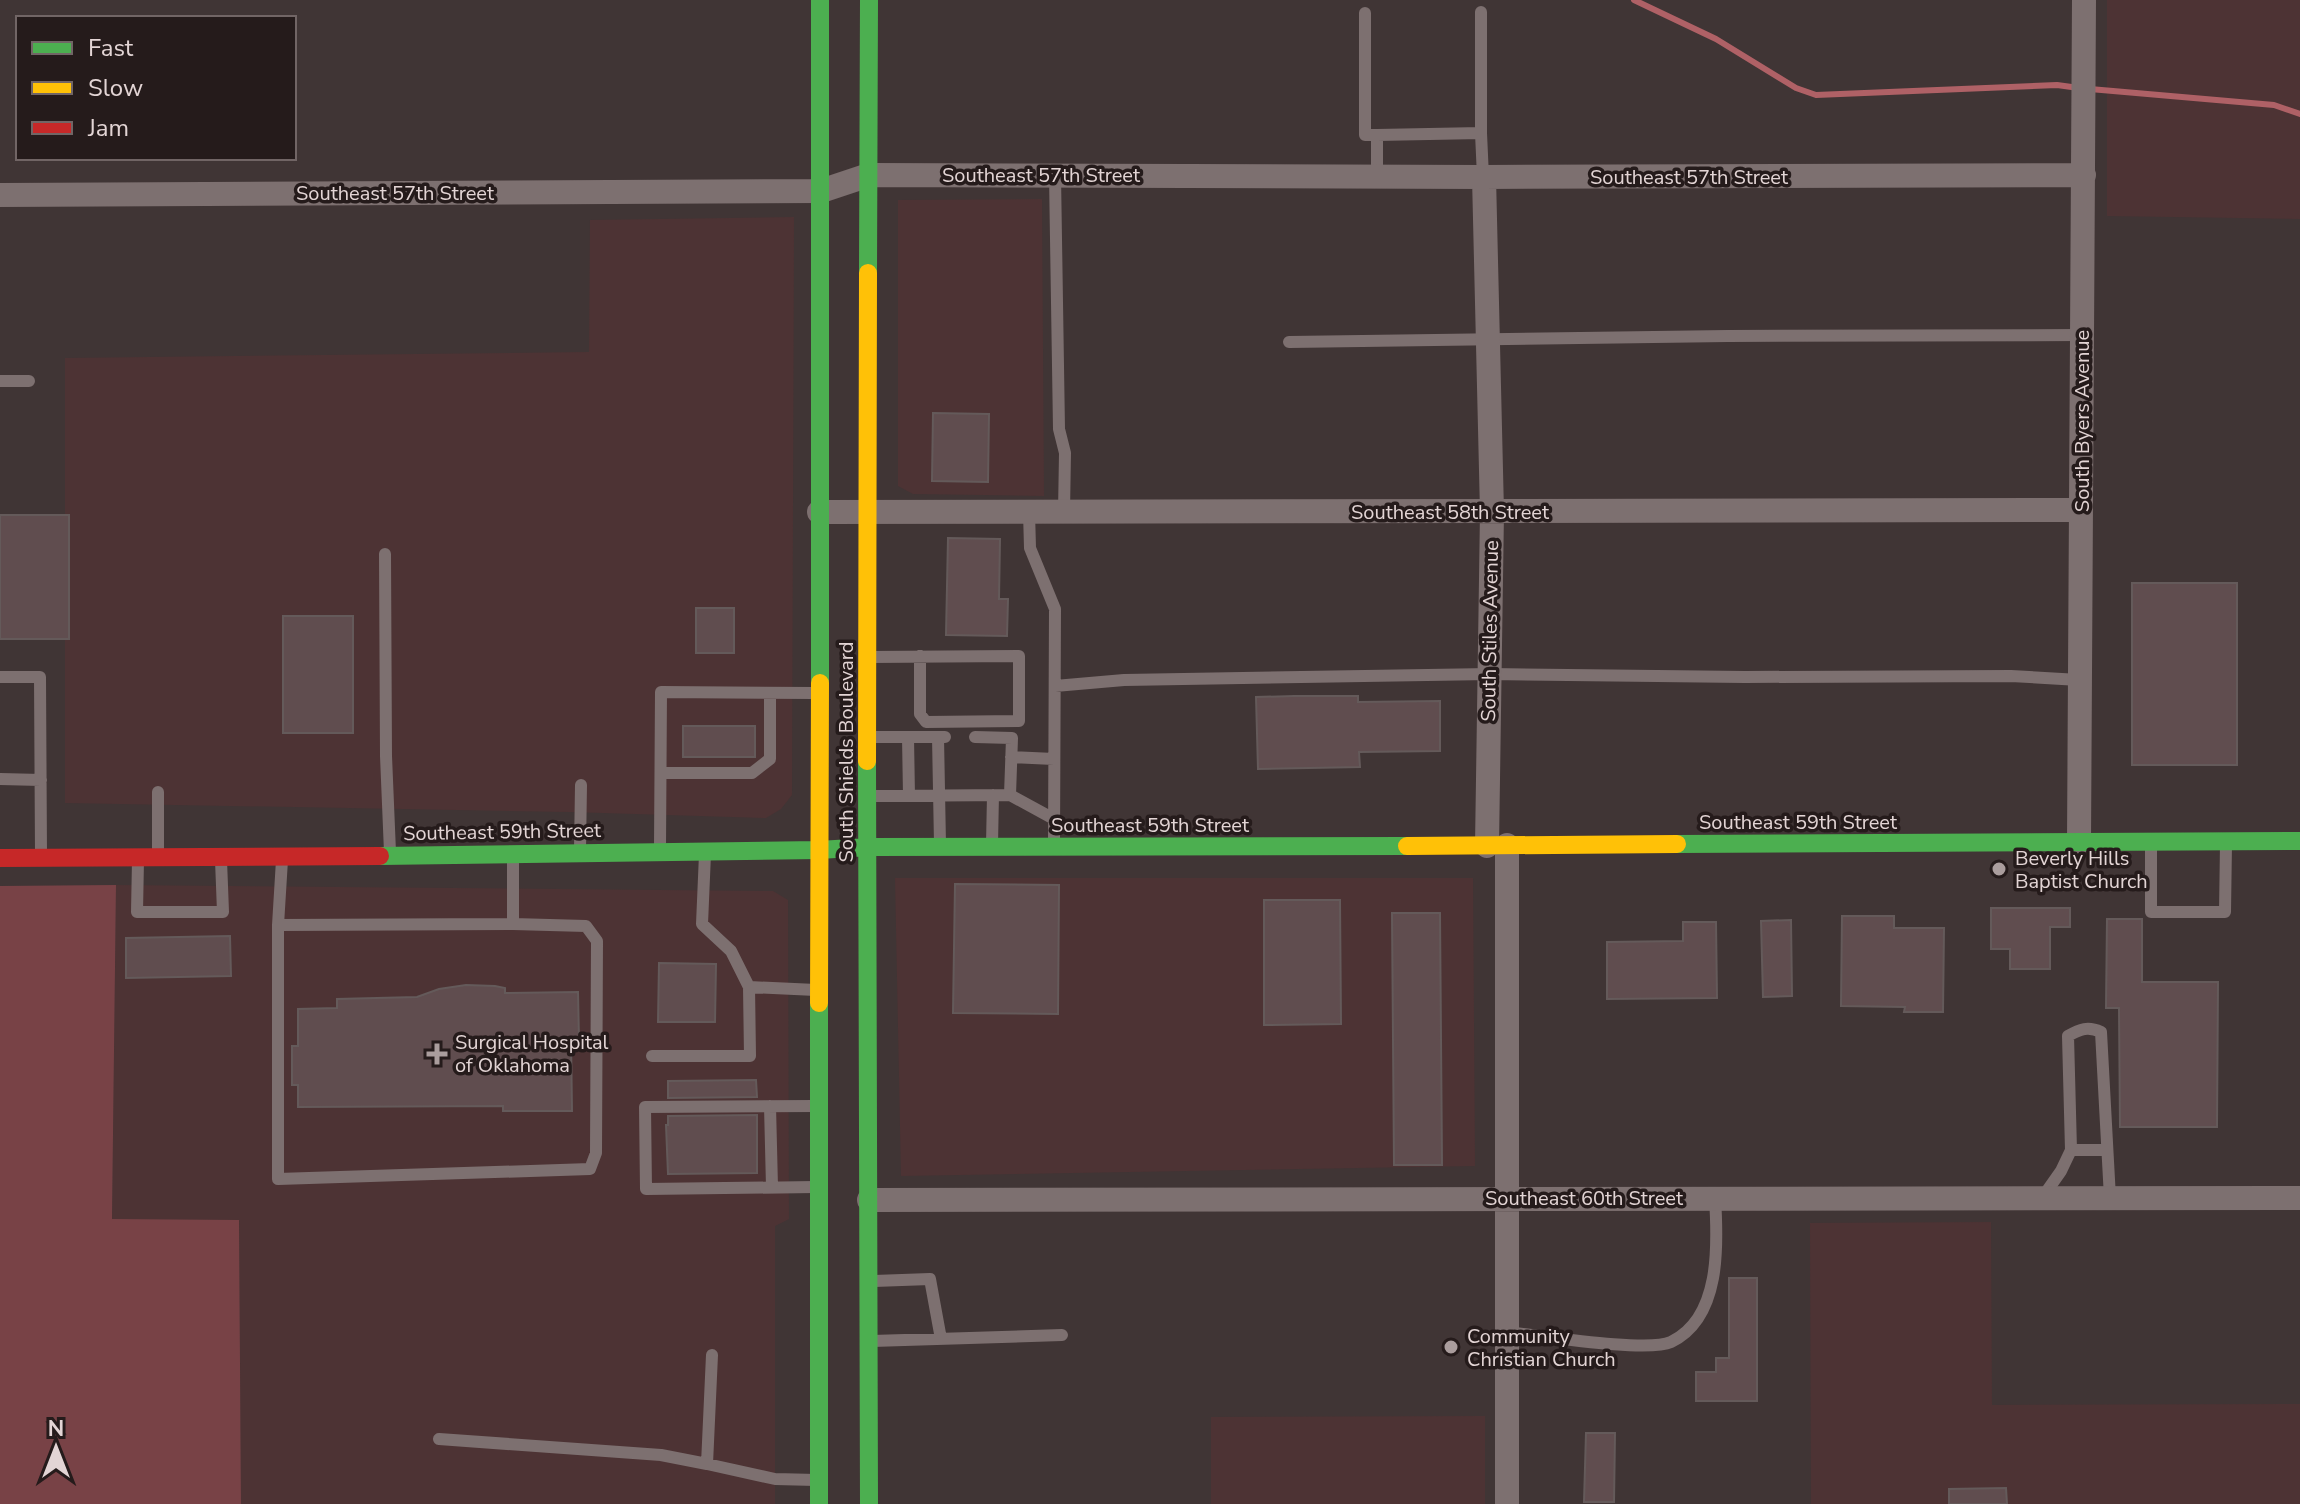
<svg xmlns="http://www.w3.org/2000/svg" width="2300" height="1504" font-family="'Nunito Sans',sans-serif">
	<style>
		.built { fill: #4d3334 }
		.green { fill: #784246 }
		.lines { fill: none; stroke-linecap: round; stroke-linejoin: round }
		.stream { stroke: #af6166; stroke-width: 6 }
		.building { fill: #604d4f; stroke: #645a5a; stroke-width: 2 }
		.lane { stroke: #7d7070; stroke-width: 12 }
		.street { stroke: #7d7070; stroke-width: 24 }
		.fast { stroke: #4caf50; stroke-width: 18 }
		.slow { stroke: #ffc107; stroke-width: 18 }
		.jam { stroke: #c62828; stroke-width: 18 }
		.poi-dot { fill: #aa9d9d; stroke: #251b1b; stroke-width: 3 }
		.labels { text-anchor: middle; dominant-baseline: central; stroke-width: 7; stroke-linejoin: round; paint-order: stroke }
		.street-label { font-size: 20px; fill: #e3d5d5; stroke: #251b1b }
		.poi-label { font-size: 20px; fill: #e3d5d5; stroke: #251b1b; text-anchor: start }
	</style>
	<rect width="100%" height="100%" fill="#403535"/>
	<path class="built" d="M2107 0H2300V219L2107 216Z
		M1042 199 1044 496 913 494 898 486V200Z
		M794 217 792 795 781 809 766 818 570 812 65 803V358L589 352 590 220Z
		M895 878H1473L1475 1166 901 1176Z
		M116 885 773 891 788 900 789 1219 775 1226V1504H241L239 1220H112Z
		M1991 1222 1992 1405 2300 1404V1504H1811L1810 1223Z
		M1485 1416V1504H1211V1417Z"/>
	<path class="green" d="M116 885 112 1219 239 1220 241 1504H0V886Z"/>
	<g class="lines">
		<path class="stream" d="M1634 0 1716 39 1796 88 1816 95 2057 85 2079 88
			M2090 89 2274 105 2300 114"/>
	</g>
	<path class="building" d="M933 413 989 414 988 482 932 481Z
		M0 515H69V639H0Z
		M948 538 1000 539 999 599H1008L1007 636 946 635Z
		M2132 583H2237V765H2132Z
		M696 608H734V653H696Z
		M283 616H353V733H283Z
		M1294 696H1358V702L1440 701V751L1359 752 1360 767 1258 769 1256 697Z
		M683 726H755V757H683Z
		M955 884 1059 885 1058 1014 953 1013Z
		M1264 900H1340L1341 1024 1264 1025Z
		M1991 908H2070V927H2050V969H2010V949H1991Z
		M1392 913H1440L1442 1165H1394Z
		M1842 916H1894V928H1944L1943 1012H1904L1905 1007 1841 1006Z
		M2107 919H2142V982H2218L2217 1127H2120L2119 1008H2106Z
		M1791 920 1792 996 1763 997 1761 921Z
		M1683 922H1716L1717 998 1607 999V942L1683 941Z
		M230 936 231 976 126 978V938Z
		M659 963 716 964 715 1022H658Z
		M466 985 495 986 505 988V993L578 992 579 1040H571L572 1111H503V1106L298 1107V1085H292V1046H298V1009L337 1008V999L417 997 439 989Z
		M756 1080 757 1097 668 1098V1081Z
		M757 1115V1173L668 1174 666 1125H668V1116Z
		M1729 1278H1757V1401H1696V1372H1716V1358H1729Z
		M1586 1433H1615L1614 1502H1584Z
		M2006 1488 2007 1504H1949V1489Z"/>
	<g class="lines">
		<path class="lane" d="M1365 13V135H1377L1481 133V12
			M1481 133 1483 177
			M1377 135V177
			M1055 175 1059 429 1065 453 1064 512
			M1289 342 1728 336 2082 335
			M0 381H29
			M1029 512 1030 548 1055 609 1054 844
			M385 554 386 756 390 852
			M870 657 1019 656V721L926 722 920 714V656
			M0 677H40L41 854
			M1055 686 1124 680 1490 674 1745 677 2011 676 2079 680
			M871 737H945
			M908 737 909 796
			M938 737 940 844
			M975 737 1012 738 1010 795
			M1011 757 1054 759
			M661 773H752L770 759V693
			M0 779 41 780
			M158 792V856
			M871 796 1010 795 1054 819
			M992 844 993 795
			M2151 845V912H2225L2226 844
			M660 848 661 692 816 693
			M580 850 581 785
			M705 854 702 924 731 951 749 987 816 990
			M513 857V924
			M138 860 137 912H223L221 860
			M278 925 513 924 586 926 597 941 596 1153 590 1169 278 1179V925L282 860
			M652 1056H750L749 987
			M770 1106 772 1187
			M2071 1150H2107
			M815 1187 646 1189 645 1107 816 1106
			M2042 1198 2061 1171 2071 1150 2068 1036C2080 1029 2088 1026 2101 1032L2110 1198
			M874 1281 930 1279 941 1339
			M1506 1332C1538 1335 1647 1353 1671 1342 1721 1318 1718 1245 1715 1198
			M872 1341 1062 1335
			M712 1355 707 1464 775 1479 816 1480
			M439 1439 661 1455 707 1464"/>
		<path class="street" d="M1484 177 1492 512 1487 846
			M0 195 821 191 869 175 1483 177 2084 175
			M819 512 2081 510
			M2079 842 2084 0
			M1507 845V1504
			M869 1200 2300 1198"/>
		<path class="fast" d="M868 273 869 0
			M820 683V0
			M867 761 869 1504
			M1677 844 2300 841
			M380 856 819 850 868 847 1407 846
			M819 1504V1003"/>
		<path class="slow" d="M867 761 868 273
			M1407 846 1677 844
			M819 1003 820 683"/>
		<path class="jam" d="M0 858 380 856"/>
	</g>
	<g class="poi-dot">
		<circle cx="1999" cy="869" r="8"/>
		<path d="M433 1042h8v8h8v8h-8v8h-8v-8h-8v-8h8z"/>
		<circle cx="1451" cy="1347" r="8"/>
	</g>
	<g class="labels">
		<g class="street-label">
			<text x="1041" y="175">Southeast 57th Street</text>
			<text x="1689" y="177">Southeast 57th Street</text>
			<text x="395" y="193">Southeast 57th Street</text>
			<text transform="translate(2082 421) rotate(-90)">South Byers Avenue</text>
			<text x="1450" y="512">Southeast 58th Street</text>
			<text transform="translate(1490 631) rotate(-89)">South Stiles Avenue</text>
			<text transform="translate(846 752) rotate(-90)">South Shields Boulevard</text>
			<text x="1798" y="822">Southeast 59th Street</text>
			<text x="1150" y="825">Southeast 59th Street</text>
			<text transform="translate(502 832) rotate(-1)">Southeast 59th Street</text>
			<text x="1584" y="1198">Southeast 60th Street</text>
		</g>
		<g class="poi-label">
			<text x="2015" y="858">Beverly Hills<tspan x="2015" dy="23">Baptist Church</tspan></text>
			<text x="455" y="1042">Surgical Hospital<tspan x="455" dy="23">of Oklahoma</tspan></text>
			<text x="1467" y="1336">Community<tspan x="1467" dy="23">Christian Church</tspan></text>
		</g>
	</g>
	<rect x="16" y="16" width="280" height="144" fill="#251b1b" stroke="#716565" stroke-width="2"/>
	<rect x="32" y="42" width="40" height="12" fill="#4caf50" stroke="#716565" stroke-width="2"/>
	<text x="88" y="56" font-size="24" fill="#e3d5d5">Fast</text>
	<rect x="32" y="82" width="40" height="12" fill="#ffc107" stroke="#716565" stroke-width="2"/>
	<text x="88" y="96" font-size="24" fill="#e3d5d5">Slow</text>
	<rect x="32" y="122" width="40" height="12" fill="#c62828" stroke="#716565" stroke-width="2"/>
	<text x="88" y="136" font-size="24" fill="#e3d5d5">Jam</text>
	<g transform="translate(56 1448)" stroke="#251b1b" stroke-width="6" paint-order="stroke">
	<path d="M0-6L14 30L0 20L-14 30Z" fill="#e3d5d5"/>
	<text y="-12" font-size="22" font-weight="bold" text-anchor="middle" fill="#e3d5d5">N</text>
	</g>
</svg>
